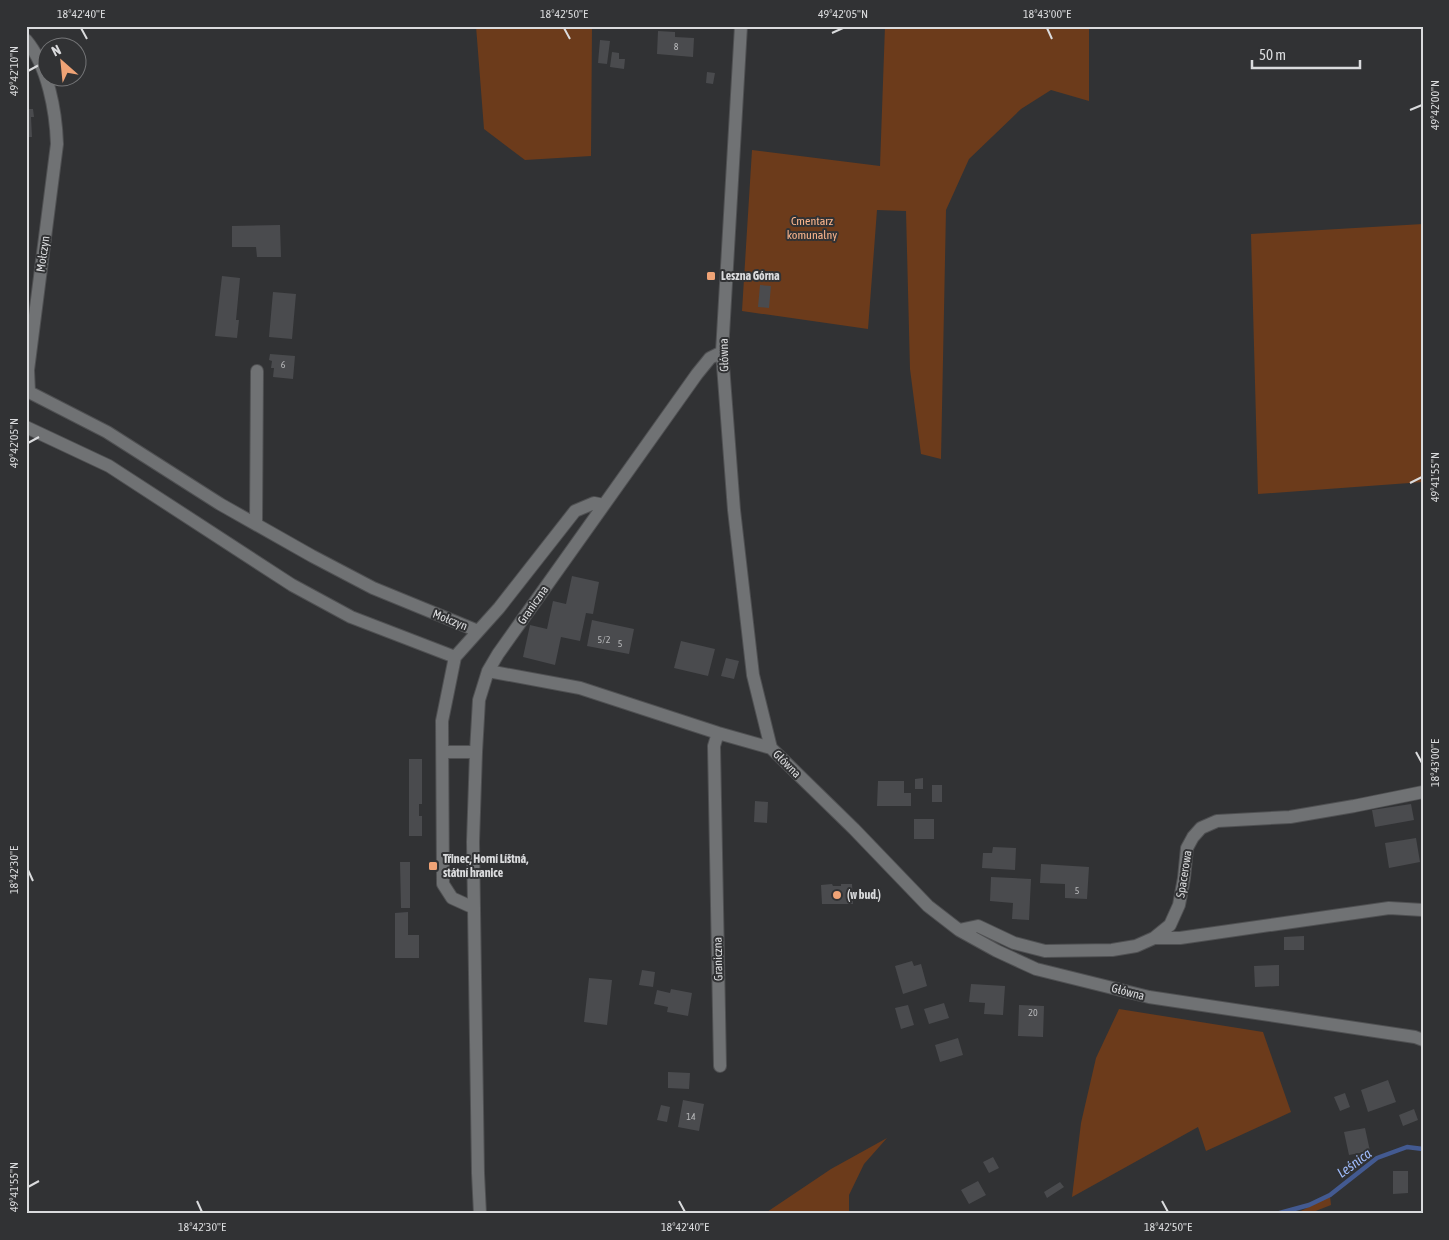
<svg xmlns="http://www.w3.org/2000/svg" width="1449" height="1240" font-family="'Asap Condensed',sans-serif">
	<style>
		.green { fill: #6c3b1b }
		.lines { fill: none; stroke-linecap: round; stroke-linejoin: round }
		.stream { stroke: #435a91; stroke-width: 4.5 }
		.building { fill: #4a4b4e }
		.minor-casing { stroke: #4f5052; stroke-width: 14 }
		.minor { stroke: #707274; stroke-width: 12 }
		.ticks { fill: none; stroke: #dadbdd; stroke-width: 2 }
		.poi-dot { fill: #efa376; stroke: #313234; stroke-width: 2 }
		.labels { text-anchor: middle; dominant-baseline: central; stroke-width: 4; stroke-linejoin: round; paint-order: stroke }
		.number-label { font-size: 10px; fill: #b6b7b9 }
		.park-label { font-size: 12px; fill: #fcb68d; stroke: #313234 }
		.street-label { font-size: 12px; fill: #dadbdd; stroke: #313234 }
		.poi-label { font-size: 12px; font-weight: bold; fill: #dadbdd; stroke: #313234; text-anchor: start }
		.water-label { font-size: 14px; font-style: italic; fill: #a0bdfe; stroke: #313234 }
		.neatline { fill: none; stroke: #dadbdd; stroke-width: 2 }
		.ticks-label { font-size: 12px; text-anchor: middle; fill: #dadbdd }
	</style>
	<rect width="100%" height="100%" fill="#313234"/>
	<path class="green" d="M476 26H592L591 156 525 160 484 129Z
		M885 26H1089V101L1051 90 1021 109 969 159 946 210 941 459 921 454 910 369 906 211 877 210 868 329 742 311 752 150 880 166Z
		M1423 224V482L1258 494 1251 234Z
		M1119 1009 1263 1032 1291 1112 1206 1151 1198 1127 1072 1197 1081 1123 1096 1058Z
		M887 1138 864 1164 849 1195V1214H764L831 1169Z
		M1330 1196 1331 1205 1308 1214H1285L1299 1212Z"/>
	<g class="lines">
		<path class="stream" d="M1276 1214 1309 1205 1330 1195 1377 1158 1407 1147 1423 1149"/>
	</g>
	<path class="building" d="M658 31 675 32V37L694 38 693 57 657 54Z
		M600 40 610 41 607 64 598 63Z
		M612 52 619 53V59H625L624 69 610 67Z
		M707 72 715 73 713 84 706 83Z
		M26 109H33L34 117H31L32 137H26Z
		M280 225 281 257H257L256 247H232V226Z
		M222 276 240 278 236 320H239L237 338 215 336Z
		M760 285 771 286 769 308 758 307Z
		M273 292 296 294 292 339 269 337Z
		M270 354 295 356 293 379 273 377 274 368H271L272 361 269 360Z
		M572 576 599 582 593 614 586 613 580 641 561 637 555 665 523 657 530 625 547 629 553 601 566 604Z
		M592 620 634 629 629 654 587 646Z
		M681 641 715 649 708 676 674 668Z
		M726 658 739 661 734 679 721 676Z
		M409 759H422V804H419V816H422V836H409Z
		M923 778V789H915V779Z
		M878 781H904V793H911V806H877Z
		M932 785H942V802H932Z
		M755 801 768 802 767 823 754 822Z
		M1411 804 1414 820 1375 827 1372 810Z
		M914 819H934V839H914Z
		M1416 838 1420 862 1389 868 1385 843Z
		M993 847 1016 848 1015 870 982 868 983 853H992Z
		M400 862H410V908H401Z
		M1041 864 1089 867 1087 899 1065 898V884L1040 883Z
		M991 877 1031 879 1029 920 1012 919 1013 903 990 901Z
		M832 884 833 886H841V884H852L853 904H822L821 885Z
		M408 912V935H419V958H395V913Z
		M1304 936V950H1284V937Z
		M912 961 914 966 921 964 927 986 903 994 895 966Z
		M1279 965V986L1255 987 1254 966Z
		M642 970 655 972 653 987 639 985Z
		M589 978 612 980 607 1025 584 1022Z
		M971 984 1005 986 1003 1015 984 1014 985 1003 969 1002Z
		M671 989 692 993 688 1016 667 1012 668 1007 654 1004 657 990 670 993Z
		M944 1003 949 1018 929 1024 924 1009Z
		M908 1005 914 1025 901 1029 895 1008Z
		M1019 1005 1044 1006 1043 1037 1018 1036Z
		M958 1038 963 1055 940 1062 935 1045Z
		M668 1072 690 1073 689 1089 668 1088Z
		M1388 1080 1396 1102 1368 1112 1361 1090Z
		M1345 1093 1350 1107 1340 1111 1334 1097Z
		M683 1100 704 1104 699 1131 678 1127Z
		M661 1105 670 1107 667 1122 657 1120Z
		M1414 1109 1418 1120 1403 1126 1399 1115Z
		M1365 1128 1370 1151 1349 1155 1344 1132Z
		M993 1157 999 1168 989 1173 983 1162Z
		M1393 1171H1408V1193L1393 1194Z
		M978 1181 986 1195 969 1204 961 1190Z
		M1060 1182 1064 1187 1047 1198 1044 1192Z"/>
	<g class="lines">
		<defs>
			<path id="minor" d="M741 26 722 352 734 510 753 675 771 748 854 829 928 906 959 930 997 951 1036 969 1149 997 1415 1037 1423 1040
				M26 40C48 66 56 112 57 144L28 370 29 392 107 432 220 504 312 556 373 588 478 631
				M26 427 109 466 292 585 351 617 455 657
				M256 524 257 371
				M488 671 580 688 718 733 771 748
				M718 733 714 746 720 1066
				M443 752H476
				M474 908 452 898 443 884 442 721 455 657 499 608 575 511 594 503 604 505
				M959 930 978 926 1014 943 1045 951 1112 950 1136 946 1154 938 1170 925 1179 905 1184 878 1187 848 1193 837 1201 828 1217 821 1290 817 1354 806 1423 792
				M1154 938H1180L1389 908 1423 910
				M480 1214 478 1173 473 842 476 752 479 700 488 671 498 654 697 374 710 358 722 352"/>
		</defs>
		<use href="#minor" class="minor-casing"/>
		<use href="#minor" class="minor"/>
	</g>
	<path class="ticks" d="M81 28 87 39M564 28 570 39M1047 28 1052 39M832 33 843 28M28 71 39 65M1410 110 1422 105M28 443 39 437M1410 483 1422 477M1416 752 1422 763M28 870 33 881M28 1187 39 1181M197 1201 202 1212M679 1201 685 1212M1162 1201 1168 1212"/>
	<g class="poi-dot">
		<rect x="706" y="271" width="10" height="10" rx="2.5"/>
		<rect x="428" y="861" width="10" height="10" rx="2.5"/>
		<circle cx="837" cy="895" r="5"/>
	</g>
	<g class="labels">
		<g class="number-label">
			<text x="676" y="46">8</text>
			<text x="283" y="364">6</text>
			<text x="604" y="639">5/2</text>
			<text x="620" y="643">5</text>
			<text x="1077" y="890">5</text>
			<text x="1033" y="1012">20</text>
			<text x="691" y="1116">14</text>
		</g>
		<g class="park-label">
			<text x="812" y="221">Cmentarz<tspan x="812" dy="14">komunalny</tspan></text>
		</g>
		<g class="street-label">
			<text transform="translate(43 254) rotate(-82)">Mołczyn</text>
			<text transform="translate(724 355) rotate(-91)">Główna</text>
			<text transform="translate(533 605) rotate(-55)">Graniczna</text>
			<text transform="translate(450 620) rotate(22)">Mołczyn</text>
			<text transform="translate(787 764) rotate(45)">Główna</text>
			<text transform="translate(1184 874) rotate(-81)">Spacerowa</text>
			<text transform="translate(718 959) rotate(-91)">Graniczna</text>
			<text transform="translate(1128 992) rotate(15)">Główna</text>
		</g>
		<g class="poi-label">
			<text x="721" y="276">Leszna Górna</text>
			<text x="443" y="859">Třinec, Horní Líštná,<tspan x="443" dy="14">státní hranice</tspan></text>
			<text x="847" y="895">(w bud.)</text>
		</g>
		<g class="water-label">
			<text transform="translate(1354 1163) rotate(-36)">Leśnica</text>
		</g>
	</g>
	<rect width="1449" height="1240" fill="none" stroke="#313234" stroke-width="55"/>
	<g transform="translate(62 62) rotate(333)"><circle r="24" fill="#313234" stroke="#757678"/>
	<path d="M0-4L9 19L0 12L-9 19Z" fill="#efa376"/>
	<text y="-8" font-size="14" font-weight="bold" text-anchor="middle" fill="#dadbdd">N</text>
	</g>
	<path d="M1252 60v8h108v-8" fill="none" stroke="#dadbdd" stroke-width="2.5"/>
	<text x="1259" y="60" font-size="15" fill="#dadbdd" stroke="#313234" stroke-width="4" paint-order="stroke">50 m</text>
	<rect x="28" y="28" width="1394" height="1184" class="neatline"/>
	<g class="ticks-label">
		<text x="81" y="18">18°42'40"E</text>
		<text x="564" y="18">18°42'50"E</text>
		<text x="843" y="18">49°42'05"N</text>
		<text x="1047" y="18">18°43'00"E</text>
		<text transform="translate(14 71) rotate(-90)" y="4">49°42'10"N</text>
		<text transform="translate(1435 105) rotate(-90)" y="4">49°42'00"N</text>
		<text transform="translate(14 443) rotate(-90)" y="4">49°42'05"N</text>
		<text transform="translate(1435 477) rotate(-90)" y="4">49°41'55"N</text>
		<text transform="translate(1435 763) rotate(-90)" y="4">18°43'00"E</text>
		<text transform="translate(14 870) rotate(-90)" y="4">18°42'30"E</text>
		<text transform="translate(14 1187) rotate(-90)" y="4">49°41'55"N</text>
		<text x="202" y="1231">18°42'30"E</text>
		<text x="685" y="1231">18°42'40"E</text>
		<text x="1168" y="1231">18°42'50"E</text>
	</g>
</svg>
